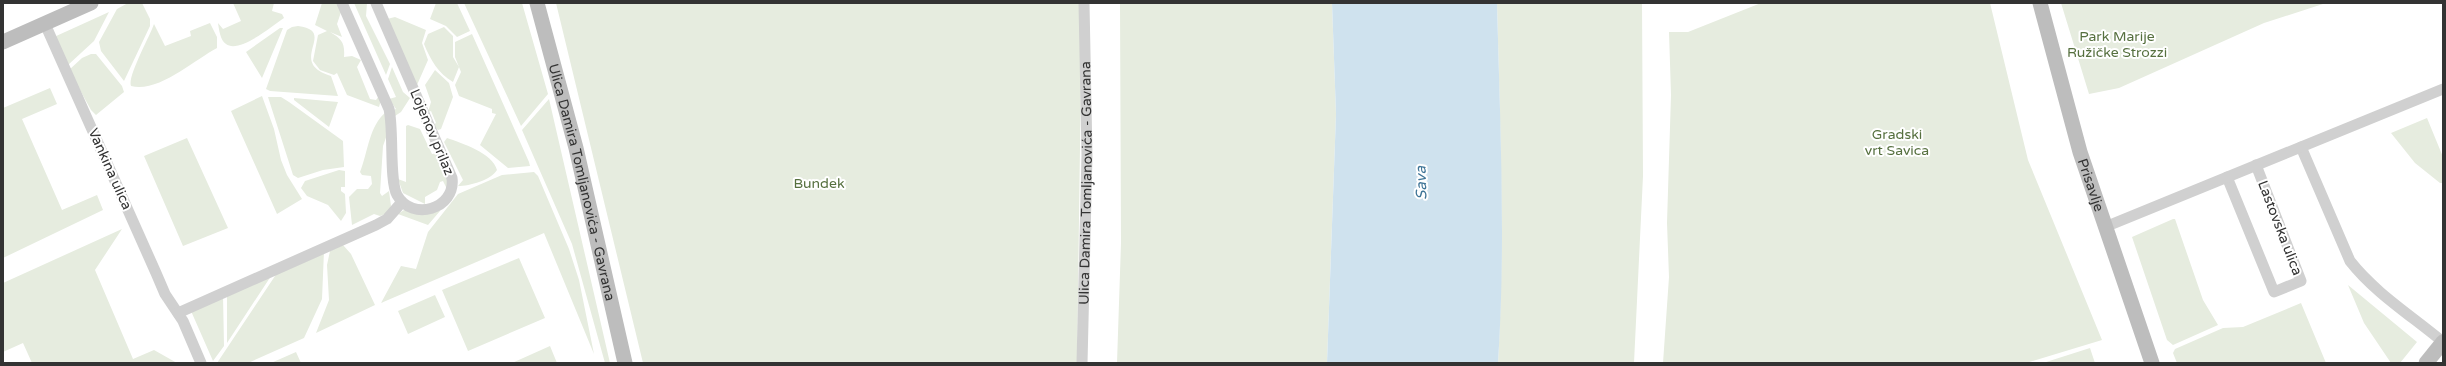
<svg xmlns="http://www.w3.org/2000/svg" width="2446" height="366" font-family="'Varela Round',sans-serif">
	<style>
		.green { fill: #e6ecdf }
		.water { fill: #cfe2ee }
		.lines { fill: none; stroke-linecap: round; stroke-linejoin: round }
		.street { stroke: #d0d0d0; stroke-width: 11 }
		.secondary { stroke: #bdbdbd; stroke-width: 15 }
		.labels { text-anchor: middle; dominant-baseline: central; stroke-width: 4; stroke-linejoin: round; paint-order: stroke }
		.park-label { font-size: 14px; fill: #56703f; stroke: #fff }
		.street-label { font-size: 14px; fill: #333; stroke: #fff }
		.water-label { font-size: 15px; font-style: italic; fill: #3f7597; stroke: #fff }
	</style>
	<rect width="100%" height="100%" fill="#fff"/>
	<path class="green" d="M128 3H142L150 19V26L124 81 101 51 99 42 117 9Z
		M233 3H274L272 11 282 14 284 18C272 26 239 54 226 44 220 40 219 29 218 23L223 29 241 21Z
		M322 3H338L341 12 337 24 342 37 330 32C342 39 345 43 344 57L352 56 361 60 357 67 370 99 376 100 379 96 381 100 379 107 347 95 337 73 334 75 320 70 313 61 318 35 327 31 315 25Z
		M354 3H367L366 16 390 64 386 75Z
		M436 3H457L470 31 457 37 446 26 430 19Z
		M464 3H522L548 94 521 126Z
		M556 3H1082L1077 363H643Z
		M1120 3H1332L1336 114 1327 363H1117L1121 243Z
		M1497 3H1642L1643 176 1634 363H1498C1505 243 1500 123 1497 3Z
		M1761 3H1990L2028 160 2102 340 2026 363H1663L1669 277 1667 223 1671 95 1669 32H1688Z
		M2061 3H2326L2264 23 2119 88 2089 94Z
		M109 12 94 41 68 65 54 37Z
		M395 17 426 30 422 43 428 60 417 85 387 19Z
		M210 23 217 37V48C194 60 159 93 131 86 127 77 150 36 154 24L165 46 191 36 190 31Z
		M298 26C339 31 285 62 331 76L338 96 270 91 266 89 287 30 292 27Z
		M444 27 453 36V57L459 67 453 82C438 73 431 61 424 44L428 34Z
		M280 28H283L262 78 246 52Z
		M472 34 529 162 530 166 508 168 480 145 496 114 492 113V109L459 96 455 85 461 72 455 57V42Z
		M91 54H96L122 86 124 92 96 115 91 110 69 70 82 58Z
		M392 67 403 92 410 98 401 112 395 116 393 110 396 109 389 99 396 97 388 79Z
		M435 70 449 83 453 97 441 129 438 130 433 125 436 123 431 111 428 112 431 102 425 85Z
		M50 88 57 104 22 119 62 210 97 195 103 210 3 258V108Z
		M262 96 274 129 281 160 287 175 302 199 277 214 231 111Z
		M268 97H281L289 102 343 141 344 167 323 170 298 178 293 175Z
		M294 98 338 102 329 127 294 100Z
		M549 99 610 363H605L572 244 522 130Z
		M386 112 389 129 383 146 380 193 382 196 389 191 391 206 388 213 380 216 374 214 352 225 349 197 357 189H368L372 184 371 176 362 175 360 172C368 152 369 126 386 112Z
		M2427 118 2443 157V183H2440L2415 163 2391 133Z
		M408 125 420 129 432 154 439 153 448 179 447 189 443 181 440 182 437 190 425 197V204L403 193 398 179 406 182V126Z
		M187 138 228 228 183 246 144 156Z
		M447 138C461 143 493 153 497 170 491 180 470 186 458 186L463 180 444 142Z
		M339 170 345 171V187H341V191L345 194 346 213 341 221 328 205 307 196 301 188 305 181Z
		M534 172 538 176 569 249 579 280 594 354 544 233 381 303 401 266 416 269 428 232 458 194 502 175Z
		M404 210 409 211H440L428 225 398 214Z
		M2173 219H2175L2203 300 2218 325 2173 345 2167 340 2132 237Z
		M122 229 95 270 133 359 154 350 177 363H32L23 343 3 352V283Z
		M343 245 351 254 375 305 316 333 329 300 327 265 330 251Z
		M324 251 322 299 304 338 248 363H217L279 270Z
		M519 258 545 318 468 351 442 290Z
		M273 273 227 343V294Z
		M2348 285 2417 342 2400 363H2391L2364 323Z
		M223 295 224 346 213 361 191 311Z
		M435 295 445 317 408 334 398 311Z
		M2301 303 2326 363H2177L2173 353 2175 349 2223 328 2243 327Z
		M550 346 557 363H512Z
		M2090 348 2095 363H2043Z
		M296 352 301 363H271Z"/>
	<path class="water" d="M1332 3H1497C1500 123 1506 243 1498 363H1327L1336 114Z"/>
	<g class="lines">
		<g class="street">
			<path d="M342 3 389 109C394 131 389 180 397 195 412 222 456 209 452 178L376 3"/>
			<path d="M45 24 156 273 165 294 183 321 201 363"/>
			<path d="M2301 147 2350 261C2375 293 2412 316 2443 342"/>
			<path d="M2227 177 2274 292 2301 281 2256 165"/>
			<path d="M2105 227 2443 89"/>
			<path d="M178 313 376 225 387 219 402 202"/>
			<path id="s1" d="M1082 363 1087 155 1084 3"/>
		</g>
		<g class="secondary">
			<path id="s2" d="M537 3 576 148 625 363"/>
			<path id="s3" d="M2040 3 2080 152 2152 363"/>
			<path d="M3 42 91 3"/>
			<path d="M2426 363 2443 342"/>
		</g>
	</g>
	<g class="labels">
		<g class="park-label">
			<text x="2117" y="36">Park Marije<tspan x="2117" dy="16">Ružičke Strozzi</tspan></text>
			<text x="1897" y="134">Gradski<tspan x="1897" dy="16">vrt Savica</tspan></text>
			<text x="819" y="183">Bundek</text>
		</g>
		<g class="street-label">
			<text transform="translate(432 132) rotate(67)">Lojenov prilaz</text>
			<text transform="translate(110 169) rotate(66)">Vankina ulica</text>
			<text stroke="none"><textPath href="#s2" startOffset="185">Ulica Damira Tomljanovića - Gavrana</textPath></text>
			<text stroke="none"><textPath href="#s1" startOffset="180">Ulica Damira Tomljanovića - Gavrana</textPath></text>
			<text stroke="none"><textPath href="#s3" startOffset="189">Prisavlje</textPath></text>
			<text transform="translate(2280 228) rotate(69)">Lastovska ulica</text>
		</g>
		<g class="water-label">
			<text transform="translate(1421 183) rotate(-92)">Sava</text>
		</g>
	</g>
	<rect width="2446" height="366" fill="none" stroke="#333333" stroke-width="8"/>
</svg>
